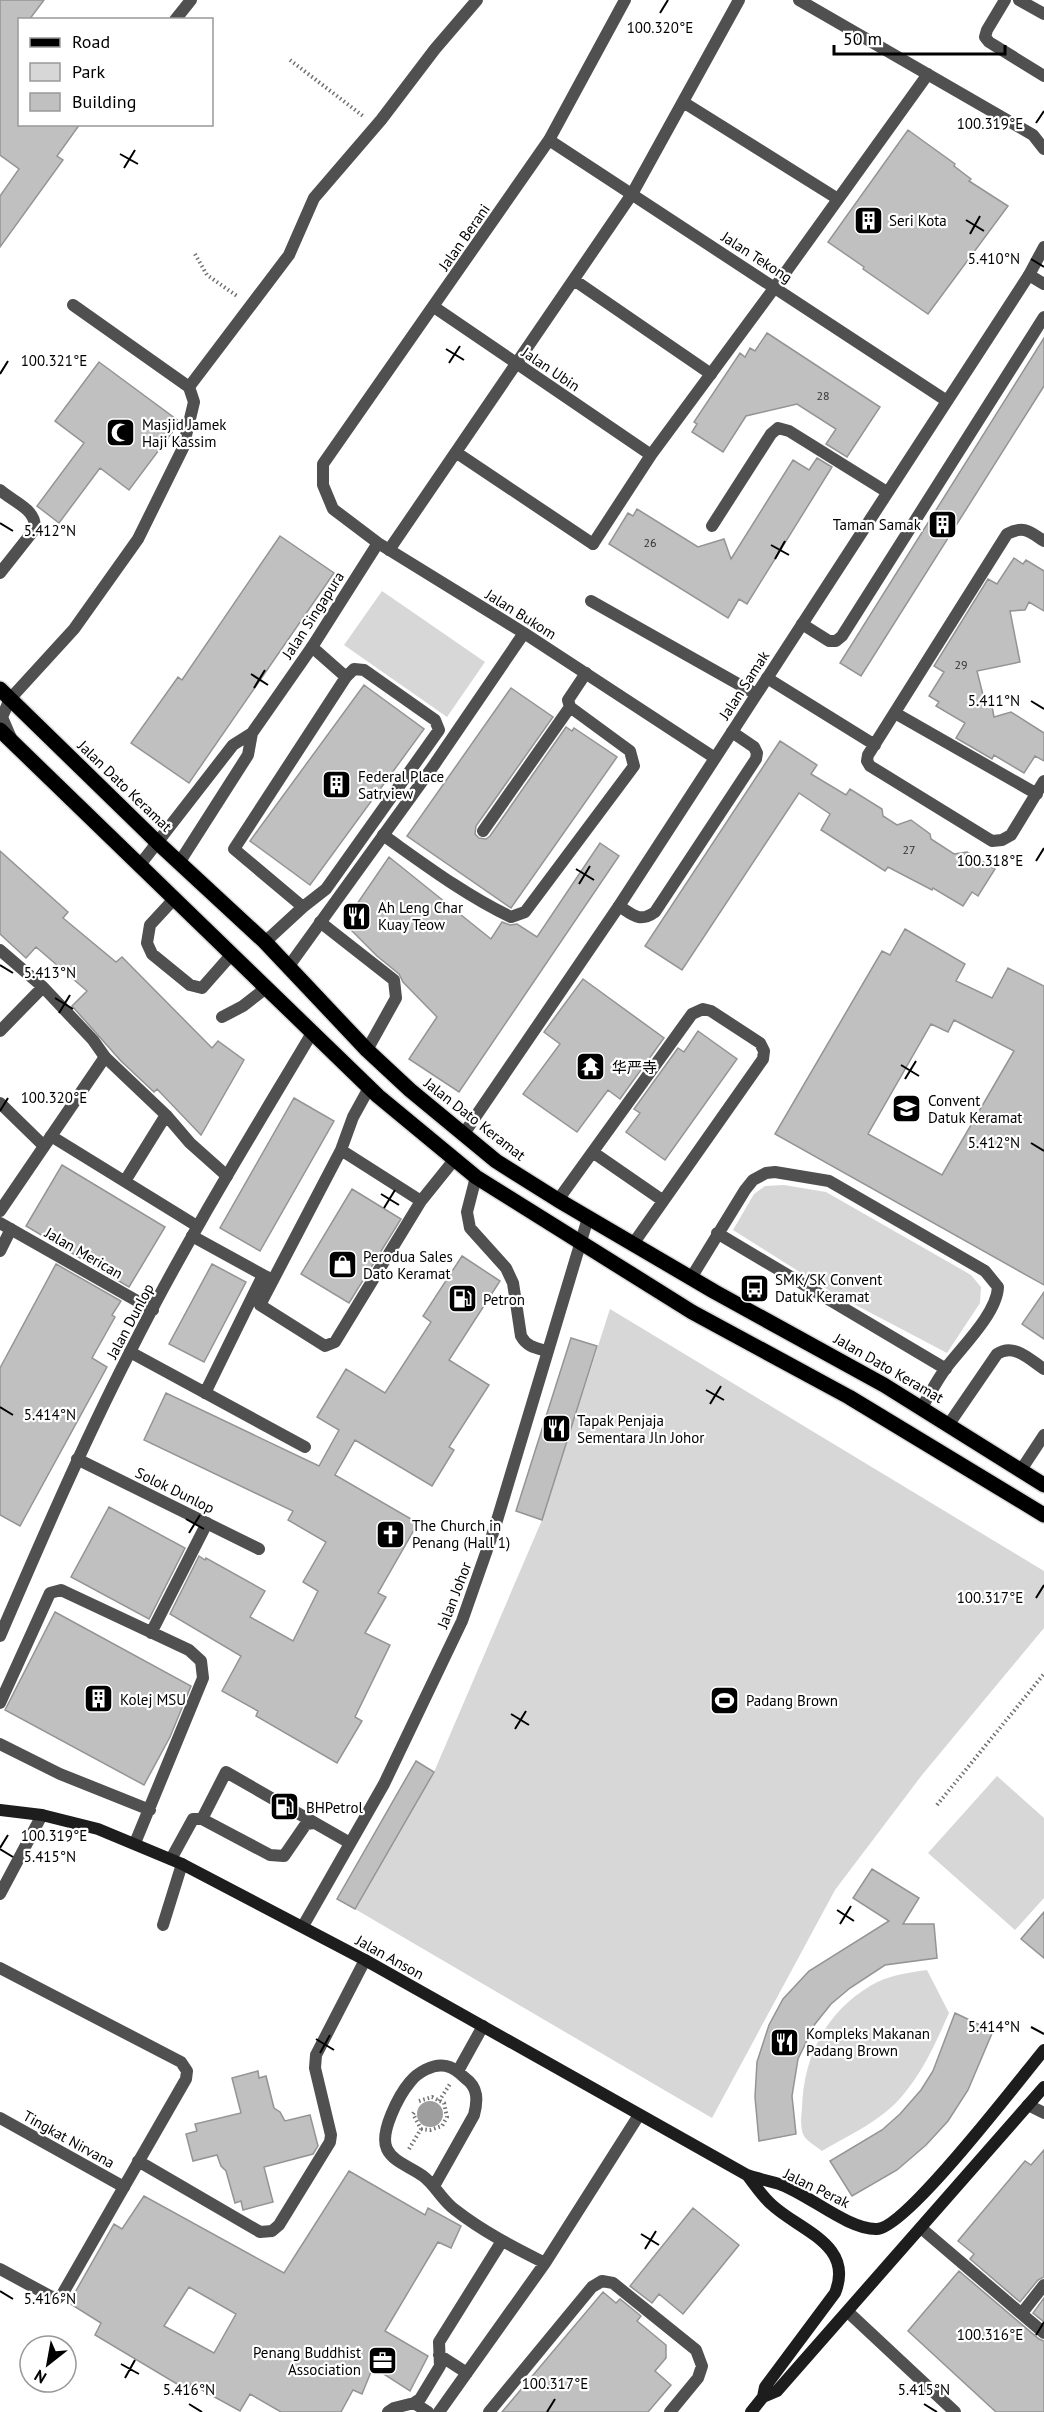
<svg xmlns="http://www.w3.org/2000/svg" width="1044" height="2412" font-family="'PT Sans','Noto Sans SC',sans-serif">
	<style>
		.green { fill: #d7d7d7 }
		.water { fill: #9e9e9e }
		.building { fill: #c0c0c0; stroke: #949494; stroke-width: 1.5; fill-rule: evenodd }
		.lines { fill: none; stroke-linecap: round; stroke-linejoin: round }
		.primary-casing { stroke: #dbdbdb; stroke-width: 18 }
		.path { stroke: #727272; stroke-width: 4; stroke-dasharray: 1.5 3; stroke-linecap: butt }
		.service { stroke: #505050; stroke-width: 12 }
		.minor { stroke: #505050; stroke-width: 12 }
		.secondary { stroke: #1d1d1d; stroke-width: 12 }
		.primary { stroke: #000; stroke-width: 15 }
		.ticks { fill: none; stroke: #000; stroke-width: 2 }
		.labels { text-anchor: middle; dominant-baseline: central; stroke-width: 4.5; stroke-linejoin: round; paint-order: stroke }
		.number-label { font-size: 12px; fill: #303030 }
		.poi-label { font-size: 15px; fill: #000; stroke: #fff; text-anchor: start }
		.street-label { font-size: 15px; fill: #000; stroke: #fff }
		.ticks-label { font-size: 15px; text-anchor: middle; fill: #000; stroke: #fff; stroke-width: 4.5; stroke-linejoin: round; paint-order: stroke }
	</style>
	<rect width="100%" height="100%" fill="#fff"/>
	<path class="green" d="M382 591 485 662 447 717 344 645Z
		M784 1185 826 1192 971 1275 981 1287 980 1303 947 1353 833 1293 733 1230 754 1194 765 1186Z
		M610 1309 1044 1571V1628L922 1775 835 1890 712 2118 355 1909 434 1772 542 1520Z
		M997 1776 1044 1818V1898L1015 1930 928 1853Z
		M927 1970 949 2013C936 2042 924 2070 903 2095 883 2120 849 2135 822 2151 817 2147 808 2142 804 2136 800 2129 801 2117 802 2109 803 2058 825 2013 870 1986 888 1975 907 1973 927 1970Z"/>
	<path class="water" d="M417 2114a13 13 0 1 1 26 0a13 13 0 1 1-26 0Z"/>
	<path class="building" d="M0 0H44L29 20H20V124H80L57 156 63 160 0 247V196L19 169 0 155Z
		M908 130 955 164 954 166 971 179 969 181 1008 206 928 314 863 269 864 267 828 242Z
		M767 333 880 407 847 457 826 444 836 429 797 404 746 416 723 452 692 432 697 424 694 422 740 353 745 357 750 348 755 351Z
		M1044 338V386L861 676 840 663Z
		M99 362 180 422 129 490 100 468 59 523 37 506 84 443 55 421Z
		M817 458 832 467 747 604 739 599 728 618 609 544 628 513 633 516 637 509 698 547 724 539 731 559 793 460 809 470Z
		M280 536 334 573 189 783 131 743 178 677 182 680Z
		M1014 558 1023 564 1026 560 1044 571V611L1029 602 1025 610 1010 611 1020 662 977 671 983 695 991 701 994 717 1011 712 1044 733V761L1035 756 1024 773 994 755 992 759 956 738 965 723 936 706 939 702 929 696 944 672 934 666 988 579 997 584Z
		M364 685 424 729 310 885 250 841Z
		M511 688 553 717 476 826 475 834 479 838 486 839 490 836 566 727 572 731 574 728 617 757 511 908 407 836Z
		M780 741 817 765 811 774 846 795 850 789 882 809 883 816 897 825 911 820 930 834 931 839 954 854 967 852 995 869 978 896 972 892 963 906 933 888 932 890 888 867 885 871 821 830 830 814 799 793 682 970 645 946Z
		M600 843 619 856 459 1092 409 1059 437 1017 403 982 399 974 377 956 344 923 389 857 491 939 502 922 510 925 517 924 537 937Z
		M0 851 68 912 63 918 116 962 122 957 212 1048 218 1041 244 1060 201 1135 157 1089 154 1092 121 1061 72 1006 87 991 36 947 26 958 0 934Z
		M905 929 965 964 956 981 992 998 1008 968 1044 986V1285L775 1134 882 951 890 955ZM954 1020 1014 1051 942 1175 868 1134 931 1024 948 1032Z
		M583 979 664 1038 620 1099 608 1090 577 1132 523 1094 560 1044 544 1032Z
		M698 1031 737 1059 665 1160 626 1132 640 1113 634 1109 678 1048 684 1052Z
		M294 1098 334 1121 260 1251 220 1228Z
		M62 1165 165 1227 129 1287 26 1226Z
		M352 1189 401 1219 349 1303 301 1274Z
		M462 1256 500 1281 449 1360 489 1385 449 1447 454 1450 432 1486 355 1440 335 1475 418 1523 378 1593 386 1597 365 1633 390 1645 355 1717 362 1721 337 1763 256 1716 258 1711 222 1691 241 1656 170 1614 199 1556 205 1560 206 1558 265 1591 250 1617 293 1641 318 1591 303 1582 326 1542 288 1520 293 1511 144 1440 166 1393 319 1466 339 1430 317 1417 346 1369 385 1393 431 1322 423 1316Z
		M56 1264 121 1301 112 1315 115 1317 92 1358 107 1367 20 1526 0 1515V1368Z
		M212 1264 246 1282 204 1362 169 1344Z
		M1044 1292V1339L1022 1324Z
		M571 1338 597 1346 542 1520 516 1511Z
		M109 1507 185 1548 149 1619 71 1577Z
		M55 1612 191 1686 170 1737 144 1785 5 1710Z
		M416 1761 434 1772 355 1909 337 1899Z
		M872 1869 919 1898 903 1924H934L937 1958 885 1965 850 1988 831 2004 815 2024 798 2059 792 2096 796 2134 759 2141 755 2097 757 2062 769 2025 783 1999 809 1971 889 1921 853 1898Z
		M1044 1912V1958L1021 1939Z
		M955 2013 993 2031 968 2090 948 2121 926 2145 897 2170 852 2196 830 2161 882 2130 900 2114 921 2090 933 2071Z
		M258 2071 259 2078 266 2076 274 2108 280 2112 285 2121 310 2115 318 2146 313 2154 264 2167 273 2202 243 2210 241 2201 235 2203 226 2171 221 2166 217 2155 193 2161 186 2134 197 2131 195 2124 241 2113 232 2078Z
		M1044 2150V2277L1038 2280 1020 2302 970 2259 974 2254 958 2241 1025 2161 1031 2165Z
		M349 2171 425 2215 428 2208 461 2226 451 2248 438 2242 385 2331 428 2356 410 2391 373 2367 362 2394 353 2390 341 2412H281L250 2394 240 2411 191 2384 187 2390 95 2335 101 2323 69 2303 114 2224 122 2229 144 2196 284 2273ZM189 2287 236 2314 214 2353 164 2326Z
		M693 2208 739 2245 683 2314 659 2294 652 2303 630 2286Z
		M959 2271 1039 2339 1044 2341V2412H996L908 2331Z
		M603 2292 616 2303 620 2299 641 2316 637 2321 666 2345V2358L655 2371 671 2385 648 2412H502Z
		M1044 2298V2322L1033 2313Z"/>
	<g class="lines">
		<defs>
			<path id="primary" d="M0 689 158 843 265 942 367 1050 410 1090 496 1161 558 1200 715 1292 884 1385 1044 1485
				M0 730 378 1096 476 1177 692 1312 849 1397 1044 1515"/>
		</defs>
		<use href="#primary" class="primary-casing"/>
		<path class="path" d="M290 60 363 116
			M195 254 207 275 237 296
			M937 1805 1044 1674
			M419 2101 432 2097 444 2103 447 2117 442 2126 430 2130 421 2129
			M439 2101 450 2084
			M409 2149 421 2129 413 2114 415 2111"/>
		<path class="service" d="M1005 0 987 30 985 37 989 42 1044 76
			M1019 0 1044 14
			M683 102 838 199
			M1029 275 1044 284
			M574 280 711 374
			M457 453 593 544
			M712 526 771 434 778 428 789 431 887 492
			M1044 541C1030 532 1024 525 1007 534L868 755 867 761 870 766 992 841 1002 840 1011 835 1044 781
			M389 550 632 194 739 0
			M591 601 756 694
			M802 624 829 641H836L842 636 1044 317
			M767 678 875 745
			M895 713 1037 794
			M483 831 570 707
			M383 835C424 864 465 895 511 917L525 912 634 766 630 751 570 707 568 700 586 673
			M174 899 150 925 147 943 152 954 190 985 202 988 232 954
			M619 906C633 915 640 923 655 912L756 759 757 753 754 747 732 732
			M303 907 326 889 439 730 435 720 364 670 354 669 346 677
			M320 922 394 980 396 998 367 1050
			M265 942 303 907 234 849 346 677 312 647
			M0 950 43 987 93 1040 105 1057 166 1115 190 1143 227 1176
			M222 1017 243 1006 266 988
			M0 1031 43 987
			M369 1088 353 1117 341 1150 260 1305 325 1346 335 1342 421 1201
			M0 1103 44 1146
			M51 1136 197 1226
			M341 1150 421 1201 454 1160
			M594 1153 662 1200
			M476 1177 467 1212 470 1228 506 1268 513 1283 521 1336C527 1347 536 1348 547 1351
			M125 1181 166 1115
			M558 1200 692 1014 703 1009 711 1011 760 1043 764 1051 763 1059 633 1244
			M717 1233 946 1369
			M192 1236 263 1275
			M0 1251 11 1229
			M691 1278 745 1190 753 1180 766 1173 775 1172 829 1181 985 1271 998 1287C997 1313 962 1347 946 1368 937 1380 930 1394 922 1407
			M130 1352 305 1447
			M205 1393 263 1275 273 1280
			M949 1424 997 1354C1014 1343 1029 1359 1044 1369
			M1021 1470 1044 1435
			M151 1633 207 1523
			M0 1703 50 1593 61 1590 189 1650 201 1661 203 1678 135 1843
			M0 1744 60 1774 150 1810
			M202 1819 226 1772 315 1823
			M171 1859 193 1819H202L270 1855 284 1856 306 1824 315 1823 350 1843
			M0 1968 181 2062 187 2071 186 2079 63 2293 58 2298 50 2296 0 2269
			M458 2071 483 2026
			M1028 2105 1044 2113
			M138 2161 260 2232 272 2231 279 2225 330 2142 331 2135 315 2068 316 2055 365 1960
			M434 2186 474 2115C478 2100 478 2087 465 2078 460 2073 453 2067 446 2066 433 2063 417 2073 410 2082 399 2095 379 2133 387 2149 393 2162 411 2167 423 2176 435 2185 442 2200 454 2209 482 2231 513 2247 545 2263L639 2115
			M921 2228 1044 2333
			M1022 2313 1044 2285
			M439 2355 467 2373
			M414 2403 428 2412
			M388 2412 394 2408 414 2403 420 2399 440 2366 439 2342 502 2241
			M439 2412 545 2263
			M489 2412 592 2287 602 2281 613 2283 696 2350 702 2366 698 2378 670 2412"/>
		<path class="minor" d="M625 0 549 140 323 464V485L333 509 378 543 524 633 715 758
			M799 0 1033 135 1044 149
			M175 20 191 0
			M549 140 947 401
			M73 305 189 387
			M434 307 651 455
			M0 490C13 502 39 510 34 530L0 573
			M593 544 651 455 775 287 928 74
			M11 738 2 717 10 699 74 629 138 539 183 448 194 402 189 387 289 255 314 198 381 120 435 49 477 0
			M179 863 248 755 252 733
			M139 866 233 745 252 733 312 647 378 543
			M289 966 434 765 524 633
			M463 1135 619 906 1029 275 1044 247
			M0 1211 105 1057
			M0 1223 153 1310
			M77 1459 259 1549
			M0 1636C41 1541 82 1446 129 1354 184 1244 249 1139 312 1033
			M0 1894 42 1815
			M163 1925 182 1864
			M303 1926 384 1784 462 1621 495 1527 588 1218
			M0 2118 124 2187
			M848 2312 955 2412"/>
		<path class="secondary" d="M0 1810 42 1815 98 1829 182 1864 365 1960 747 2175C758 2179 771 2181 782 2185 809 2195 849 2230 877 2229 906 2229 1020 2079 1044 2050
			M747 2175C755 2185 762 2196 771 2204 798 2230 855 2244 835 2293L765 2387 763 2397
			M751 2412 763 2397 777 2391 1044 2087"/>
		<use href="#primary" class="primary"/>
	</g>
	<path class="ticks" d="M660 13 668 0M1036 123 1044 111M120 154 138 164M124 168 135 150M966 220 984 231M970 234 980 216M1031 259 1044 267M446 349 464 360M449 363 460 346M0 374 8 361M0 523 13 531M771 545 789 555M775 559 785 541M251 674 268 685M254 688 265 670M1031 701 1044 709M1036 861 1044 848M576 869 594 880M579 884 590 866M0 965 13 973M55 998 73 1009M59 1013 70 995M901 1065 919 1076M905 1079 916 1061M0 1111 8 1098M1031 1143 1044 1151M381 1194 399 1205M384 1208 395 1190M706 1390 724 1400M710 1404 721 1386M0 1407 13 1415M186 1519 204 1529M189 1533 200 1515M1036 1598 1044 1585M511 1714 529 1725M515 1729 526 1711M0 1848 8 1835M0 1849 13 1857M837 1910 854 1921M840 1924 851 1906M1031 2027 1044 2034M316 2039 334 2050M320 2053 330 2035M641 2234 659 2245M645 2249 656 2231M0 2291 13 2299M1036 2335 1044 2322M121 2364 139 2374M125 2378 135 2360M189 2404 202 2412M924 2404 937 2412M547 2412 555 2399"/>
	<defs>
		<symbol id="building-square" viewBox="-11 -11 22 22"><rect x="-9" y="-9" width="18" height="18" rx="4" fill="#000" stroke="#fff"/><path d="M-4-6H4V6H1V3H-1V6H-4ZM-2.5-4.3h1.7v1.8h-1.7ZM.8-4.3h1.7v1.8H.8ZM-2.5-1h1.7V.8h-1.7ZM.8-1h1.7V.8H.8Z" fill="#fff"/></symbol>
		<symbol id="mosque-square" viewBox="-11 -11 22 22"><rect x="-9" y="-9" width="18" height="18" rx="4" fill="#000" stroke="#fff"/><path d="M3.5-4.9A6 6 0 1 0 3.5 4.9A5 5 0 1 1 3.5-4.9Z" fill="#fff"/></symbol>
		<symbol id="restaurant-square" viewBox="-11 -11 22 22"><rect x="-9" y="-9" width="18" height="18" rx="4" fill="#000" stroke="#fff"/><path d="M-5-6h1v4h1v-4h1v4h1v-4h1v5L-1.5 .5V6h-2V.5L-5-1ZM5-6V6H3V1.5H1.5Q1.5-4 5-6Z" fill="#fff"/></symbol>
		<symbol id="temple-square" viewBox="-11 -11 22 22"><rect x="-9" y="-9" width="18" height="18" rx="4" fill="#000" stroke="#fff"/><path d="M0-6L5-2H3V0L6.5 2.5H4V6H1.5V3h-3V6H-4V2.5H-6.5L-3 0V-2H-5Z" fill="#fff"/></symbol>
		<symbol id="school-square" viewBox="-11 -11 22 22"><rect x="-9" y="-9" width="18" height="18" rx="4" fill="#000" stroke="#fff"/><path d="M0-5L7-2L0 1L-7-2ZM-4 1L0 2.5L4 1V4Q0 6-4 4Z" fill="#fff"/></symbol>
		<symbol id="shop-square" viewBox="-11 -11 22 22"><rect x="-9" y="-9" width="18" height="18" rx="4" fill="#000" stroke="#fff"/><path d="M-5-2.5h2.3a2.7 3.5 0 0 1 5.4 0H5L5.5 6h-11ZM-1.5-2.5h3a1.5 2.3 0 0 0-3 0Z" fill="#fff"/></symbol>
		<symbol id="bus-square" viewBox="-11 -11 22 22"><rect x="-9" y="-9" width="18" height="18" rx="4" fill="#000" stroke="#fff"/><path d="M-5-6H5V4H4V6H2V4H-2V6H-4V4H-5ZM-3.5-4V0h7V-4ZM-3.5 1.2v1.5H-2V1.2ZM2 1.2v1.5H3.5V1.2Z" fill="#fff"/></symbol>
		<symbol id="fuel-square" viewBox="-11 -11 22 22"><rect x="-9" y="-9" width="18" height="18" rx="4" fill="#000" stroke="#fff"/><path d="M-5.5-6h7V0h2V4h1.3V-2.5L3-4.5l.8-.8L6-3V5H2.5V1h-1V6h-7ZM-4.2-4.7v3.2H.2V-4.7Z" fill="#fff"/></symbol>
		<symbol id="church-square" viewBox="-11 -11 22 22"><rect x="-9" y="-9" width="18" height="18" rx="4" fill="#000" stroke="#fff"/><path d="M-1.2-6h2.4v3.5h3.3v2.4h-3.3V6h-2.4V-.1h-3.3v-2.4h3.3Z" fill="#fff"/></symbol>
		<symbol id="stadium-square" viewBox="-11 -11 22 22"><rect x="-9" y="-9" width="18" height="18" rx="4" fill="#000" stroke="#fff"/><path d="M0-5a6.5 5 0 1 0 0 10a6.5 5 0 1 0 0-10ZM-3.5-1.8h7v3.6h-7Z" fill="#fff"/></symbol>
		<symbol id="office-square" viewBox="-11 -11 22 22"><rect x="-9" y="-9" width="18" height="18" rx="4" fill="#000" stroke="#fff"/><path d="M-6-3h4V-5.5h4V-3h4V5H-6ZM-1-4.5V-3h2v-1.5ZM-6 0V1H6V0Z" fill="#fff"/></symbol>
	</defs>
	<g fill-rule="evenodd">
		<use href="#building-square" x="852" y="204" width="33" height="33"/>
		<use href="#mosque-square" x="104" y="416" width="33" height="33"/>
		<use href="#building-square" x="926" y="508" width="33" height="33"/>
		<use href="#building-square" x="320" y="768" width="33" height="33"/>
		<use href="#restaurant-square" x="340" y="900" width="33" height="33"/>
		<use href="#temple-square" x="574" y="1050" width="33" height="33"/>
		<use href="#school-square" x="890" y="1092" width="33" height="33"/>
		<use href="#shop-square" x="326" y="1248" width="33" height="33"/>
		<use href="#bus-square" x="738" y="1272" width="33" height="33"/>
		<use href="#fuel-square" x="446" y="1282" width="33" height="33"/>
		<use href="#restaurant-square" x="540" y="1412" width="33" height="33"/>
		<use href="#church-square" x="374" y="1518" width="33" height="33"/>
		<use href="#building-square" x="82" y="1682" width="33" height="33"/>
		<use href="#stadium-square" x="708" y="1684" width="33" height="33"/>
		<use href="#fuel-square" x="268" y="1790" width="33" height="33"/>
		<use href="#restaurant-square" x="768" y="2026" width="33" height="33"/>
		<use href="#office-square" x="366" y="2344" width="33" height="33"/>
	</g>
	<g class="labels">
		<g class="number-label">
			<text x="823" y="395">28</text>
			<text x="650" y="542">26</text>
			<text x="961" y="664">29</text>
			<text x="909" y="849">27</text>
		</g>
		<g class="poi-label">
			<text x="889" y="220">Seri Kota</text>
			<text x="142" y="424">Masjid Jamek<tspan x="142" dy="17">Haji Kassim</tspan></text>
			<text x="921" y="524" text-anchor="end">Taman Samak</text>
			<text x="358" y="776">Federal Place<tspan x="358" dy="17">Satrview</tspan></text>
			<text x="378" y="907">Ah Leng Char<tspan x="378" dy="17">Kuay Teow</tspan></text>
			<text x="612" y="1067">华严寺</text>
			<text x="928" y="1100">Convent<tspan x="928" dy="17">Datuk Keramat</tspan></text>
			<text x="363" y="1256">Perodua Sales<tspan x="363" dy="17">Dato Keramat</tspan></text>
			<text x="775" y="1279">SMK/SK Convent<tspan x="775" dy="17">Datuk Keramat</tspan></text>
			<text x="483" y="1299">Petron</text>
			<text x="577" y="1420">Tapak Penjaja<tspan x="577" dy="17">Sementara Jln Johor</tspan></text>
			<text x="412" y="1525">The Church in<tspan x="412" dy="17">Penang (Hall 1)</tspan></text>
			<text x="120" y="1699">Kolej MSU</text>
			<text x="746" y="1700">Padang Brown</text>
			<text x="306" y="1807">BHPetrol</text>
			<text x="806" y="2033">Kompleks Makanan<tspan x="806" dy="17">Padang Brown</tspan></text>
			<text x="361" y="2352" text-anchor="end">Penang Buddhist<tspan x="361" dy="17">Association</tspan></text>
		</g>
		<g class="street-label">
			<text transform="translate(464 237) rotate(-55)">Jalan Berani</text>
			<text transform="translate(757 257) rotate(33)">Jalan Tekong</text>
			<text transform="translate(551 369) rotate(34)">Jalan Ubin</text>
			<text transform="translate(521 614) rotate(32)">Jalan Bukom</text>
			<text transform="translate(313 615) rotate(-57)">Jalan Singapura</text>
			<text transform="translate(744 685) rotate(-57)">Jalan Samak</text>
			<text transform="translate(125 786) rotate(44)">Jalan Dato Keramat</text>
			<text transform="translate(475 1119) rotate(38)">Jalan Dato Keramat</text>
			<text transform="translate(84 1253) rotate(30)">Jalan Merican</text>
			<text transform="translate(130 1321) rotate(-62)">Jalan Dunlop</text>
			<text transform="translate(889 1368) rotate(30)">Jalan Dato Keramat</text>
			<text transform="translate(175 1490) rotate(26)">Solok Dunlop</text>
			<text transform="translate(454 1595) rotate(-69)">Jalan Johor</text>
			<text transform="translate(390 1957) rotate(29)">Jalan Anson</text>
			<text transform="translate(69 2139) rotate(29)">Tingkat Nirvana</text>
			<text transform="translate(817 2188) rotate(26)">Jalan Perak</text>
		</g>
	</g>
	<g class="ticks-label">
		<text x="660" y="33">100.320°E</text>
		<text x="990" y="129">100.319°E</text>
		<text x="994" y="264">5.410°N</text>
		<text x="54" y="366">100.321°E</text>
		<text x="50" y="536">5.412°N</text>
		<text x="994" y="706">5.411°N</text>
		<text x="990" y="866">100.318°E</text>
		<text x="50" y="978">5.413°N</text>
		<text x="54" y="1103">100.320°E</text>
		<text x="994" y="1148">5.412°N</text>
		<text x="50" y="1420">5.414°N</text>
		<text x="990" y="1603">100.317°E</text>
		<text x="54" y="1841">100.319°E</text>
		<text x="50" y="1862">5.415°N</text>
		<text x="994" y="2032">5.414°N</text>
		<text x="50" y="2304">5.416°N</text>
		<text x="990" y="2340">100.316°E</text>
		<text x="555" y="2389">100.317°E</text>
		<text x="189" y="2395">5.416°N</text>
		<text x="924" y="2395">5.415°N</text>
	</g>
	<rect x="18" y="18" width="195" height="108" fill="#ffffff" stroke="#999999" stroke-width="1.5"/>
	<rect x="30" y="38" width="30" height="9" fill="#000000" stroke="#999999" stroke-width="1.5"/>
	<text x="72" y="48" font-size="18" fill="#000000">Road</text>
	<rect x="30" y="63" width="30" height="18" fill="#d7d7d7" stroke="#999999" stroke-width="1.5"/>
	<text x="72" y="78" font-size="18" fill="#000000">Park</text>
	<rect x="30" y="93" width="30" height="18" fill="#c0c0c0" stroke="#999999" stroke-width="1.5"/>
	<text x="72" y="108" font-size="18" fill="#000000">Building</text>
	<g transform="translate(48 2364) rotate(211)"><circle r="28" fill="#ffffff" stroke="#999999" stroke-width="1.5"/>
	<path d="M0-4.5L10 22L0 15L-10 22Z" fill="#000000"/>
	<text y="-9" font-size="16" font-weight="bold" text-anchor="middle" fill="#000000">N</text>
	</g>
	<path d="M834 45v9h171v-9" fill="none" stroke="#000000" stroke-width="3"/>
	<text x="843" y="45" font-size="18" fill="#000000" stroke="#ffffff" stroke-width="4.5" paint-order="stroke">50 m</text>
</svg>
